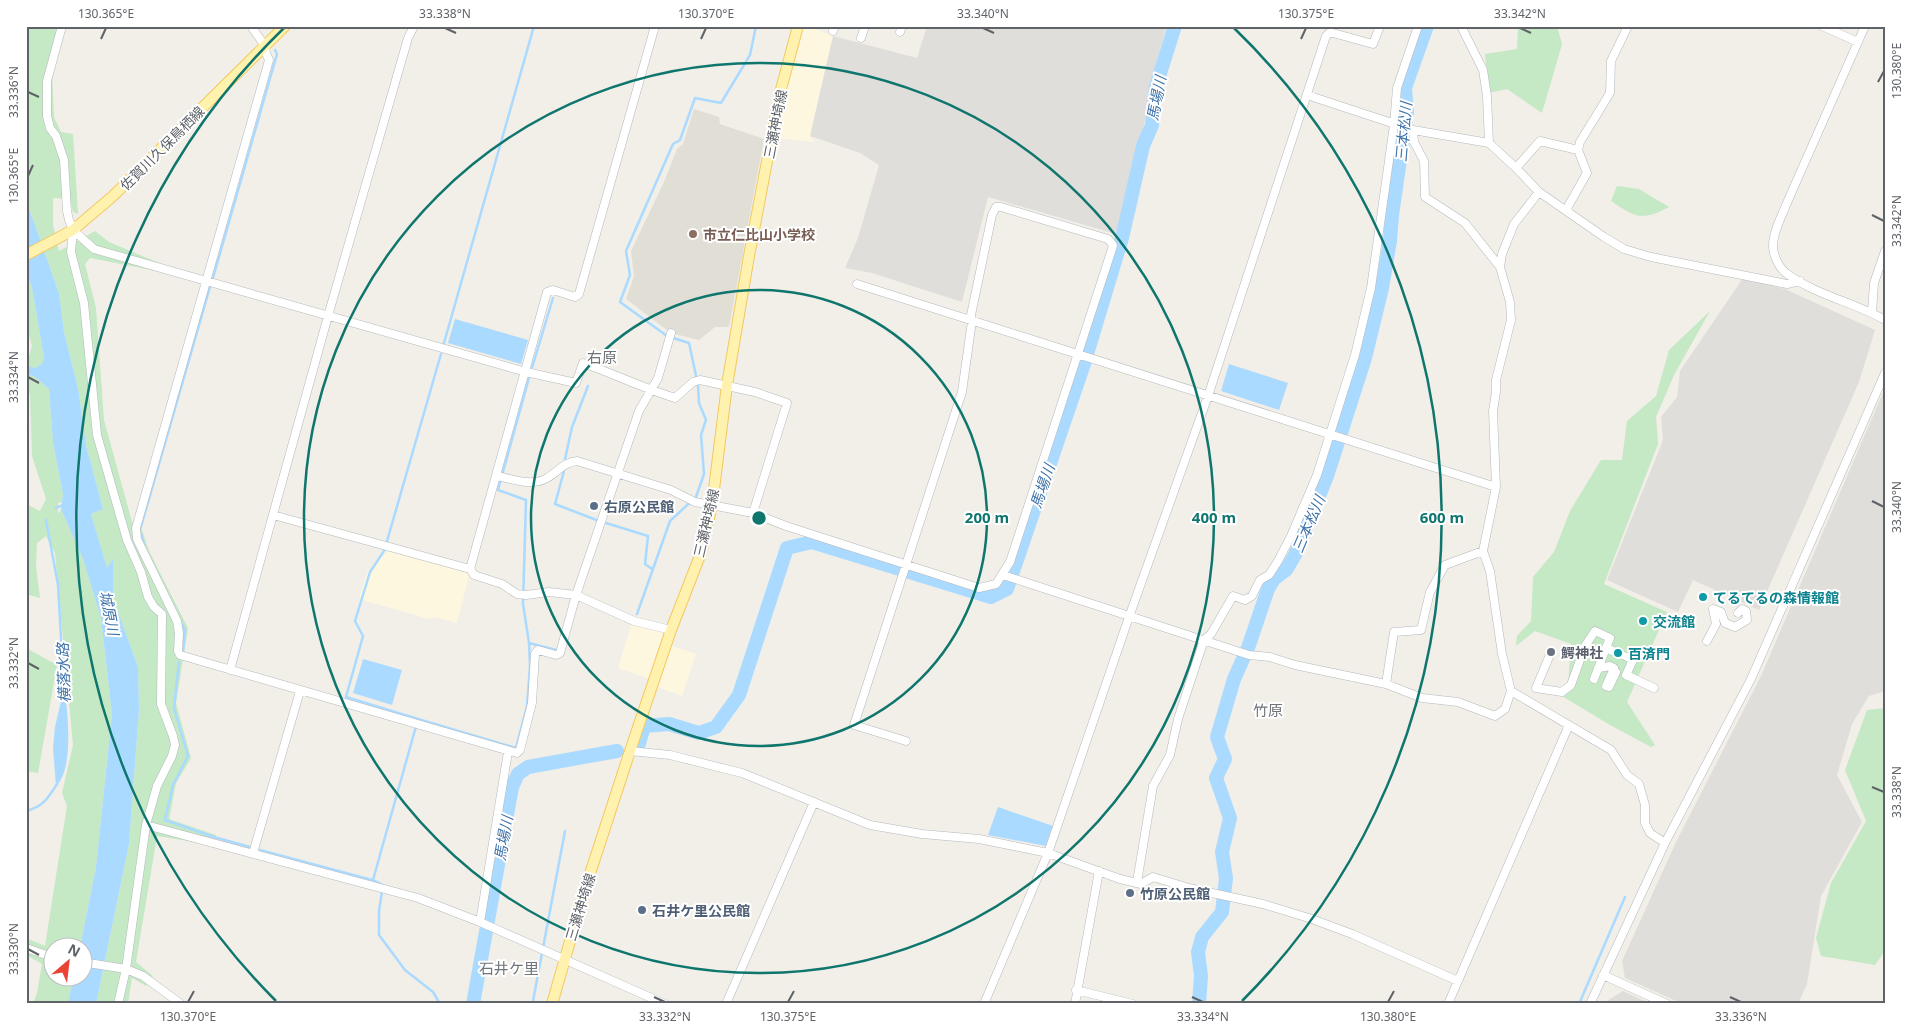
<svg xmlns="http://www.w3.org/2000/svg" width="1911" height="1030" font-family="'Noto Sans','Noto Sans JP',sans-serif">
	<style>
		.commercial { fill: #fef7e0 }
		.industrial { fill: #e0deda }
		.education { fill: #e1ded6 }
		.green { fill: #c5e8c5 }
		.water { fill: #aadaff }
		.lines { fill: none; stroke-linecap: round; stroke-linejoin: round }
		.stream { stroke: #aadaff; stroke-width: 2.5 }
		.river { stroke: #aadaff; stroke-width: 14 }
		.minor-casing { stroke: #b5b8bc; stroke-width: 9 }
		.major-casing { stroke: #f2c960; stroke-width: 12 }
		.minor { stroke: #fff; stroke-width: 8 }
		.major { stroke: #fff2af; stroke-width: 10 }
		.ticks { fill: none; stroke: #5f6368; stroke-width: 2 }
		.ring { fill: none; stroke: #0f766e; stroke-width: 2.5 }
		.education-dot { fill: #8d6e63; stroke: #fff; stroke-width: 2 }
		.service-dot { fill: #5c6f8a; stroke: #fff; stroke-width: 2 }
		.culture-dot { fill: #0f9aa8; stroke: #fff; stroke-width: 2 }
		.worship-dot { fill: #6b7280; stroke: #fff; stroke-width: 2 }
		.labels { text-anchor: middle; dominant-baseline: central; stroke-width: 4; stroke-linejoin: round; paint-order: stroke }
		.street-label { font-size: 14px; fill: #5f6368; stroke: #fff }
		.education-label { font-size: 14px; font-weight: bold; fill: #785e54; stroke: #fff; text-anchor: start }
		.service-label { font-size: 14px; font-weight: bold; fill: #4e5e75; stroke: #fff; text-anchor: start }
		.culture-label { font-size: 14px; font-weight: bold; fill: #0d838f; stroke: #fff; text-anchor: start }
		.worship-label { font-size: 14px; font-weight: bold; fill: #5b616d; stroke: #fff; text-anchor: start }
		.water-label { font-size: 15px; font-style: italic; fill: #4174aa; stroke: #fff }
		.neighbourhood-label { font-size: 15px; fill: #70757a; stroke: #fff }
		.centre { fill: #0f766e; stroke: #fff; stroke-width: 2.5 }
		.ring-label { font-size: 15px; text-anchor: middle; font-weight: bold; fill: #0f766e; stroke: #fff; stroke-width: 4; stroke-linejoin: round; paint-order: stroke }
		.neatline { fill: none; stroke: #5f6368; stroke-width: 2 }
		.ticks-label { font-size: 12px; text-anchor: middle; fill: #5f6368 }
	</style>
	<rect width="100%" height="100%" fill="#f1efe8"/>
	<path class="commercial" d="M803 26H808L833 36 810 136 814 142 776 138 785 93Z
		M385 542 471 567 457 623 436 617 429 619 359 599 367 573 381 554Z
		M634 616 678 627 672 646 696 654 682 696 657 687 659 682 618 668Z"/>
	<path class="industrial" d="M927 26H1167L1151 80 1147 113 1116 234 988 197 962 302 872 273 845 268 858 238 879 165 860 153 810 136 833 36 917 58Z
		M1743 278 1785 289 1875 330 1859 382 1759 610 1693 580 1678 612 1607 580 1663 440 1661 417 1677 397 1680 371Z
		M1885 388V691L1869 696 1852 724 1837 775 1862 822 1821 896 1807 984 1798 1004H1683L1625 978 1622 961 1676 842 1761 676Z
		M1623 991 1651 1004H1602Z"/>
	<path class="education" d="M694 109 719 117 720 124 764 139 729 327H715L699 340 671 333 626 299 634 276 631 251 664 182 677 149 683 144Z"/>
	<path class="green" d="M29 26H66L52 72 54 117 61 132 73 134 78 214 73 212 70 199 53 198V225L59 251 95 231 109 242 159 263 157 271 90 258 85 264 96 308 104 420 132 522 142 530 149 551 188 628 176 703 191 758 176 783 169 819 216 835 213 845 157 836 136 962 153 976 146 986 132 978 128 1004H96L129 844 139 710 138 667 113 598V560L107 569 91 514 103 509 86 445 78 388 64 332 59 293 26 200V34Z
		M1518 26H1557L1562 44 1542 113 1507 89 1489 93 1485 54 1517 49Z
		M1617 186 1639 189 1669 207C1642 221 1636 218 1611 201Z
		M26 268 32 288 44 358 42 364 35 368 26 366V358L29 356 32 346 26 324Z
		M1710 311 1674 375 1656 417 1658 444 1604 584 1667 612 1627 702 1655 745 1651 747 1610 725 1557 693 1568 685 1571 644 1535 631 1516 646 1517 636 1531 621 1533 577 1554 552 1570 511 1601 460H1622L1627 421 1656 396 1669 350Z
		M26 374 35 377 49 389 53 443 63 494 62 502 58 503V514L61 509 83 559 101 618 112 714 96 867 80 947 52 948V978H73L68 1004H33L37 993 42 964 26 955V938L45 946 67 806 62 793 73 745 55 553 46 536 37 543 36 566 40 598 26 594V504L40 511 46 499 32 456 30 394 26 390Z
		M26 648 57 665 38 773 26 771Z
		M1885 708V951L1875 965 1821 956 1816 938 1831 883 1866 821 1845 770 1867 710Z"/>
	<path class="water" d="M26 200 59 293 64 332 78 388 86 445 103 509 91 514 107 568 113 559V598L138 667 139 710 129 844 96 1004H68L73 978H82V948L80 947 96 867 112 714 101 618 83 559 61 509 63 494 53 443 49 389 35 377 26 374V366L35 368 42 364 44 358 32 288 26 268Z
		M455 319 528 340 521 364 448 343Z
		M1229 364 1288 383 1279 410 1221 391Z
		M363 659 402 670 392 705 353 693Z
		M64 688C68 711 74 770 56 786L53 748 55 727Z
		M998 807 1053 826 1046 846 988 835Z"/>
	<g class="lines">
		<path class="stream" d="M266 28 268 26
			M213 278 277 54 275 50
			M444 343 534 26
			M532 368 553 298
			M565 459 572 427 588 386
			M564 471 555 504 599 521
			M56 508 63 505
			M46 520 58 585 64 690
			M606 523 648 536 645 564 652 569
			M387 541 441 354
			M145 548 140 530 210 287
			M384 551 370 572 355 621 363 636 346 697 418 719 373 880 383 885 379 911V935L405 970 433 992 440 1004
			M637 614 670 521 696 497 704 474 701 435 706 420 699 403 698 385 689 343 667 336 620 302 630 275 626 251 673 144 680 140 695 98 721 103 750 55 756 26
			M180 620 185 630 183 652
			M529 643 556 650 559 648
			M179 662 174 708 188 756 173 785 165 820 214 837 250 847
			M418 719 516 748 527 706 530 667 529 643 523 604 526 500 498 490 529 378
			M26 811C43 807 48 798 57 784
			M260 850 372 880
			M534 1004 533 1001 565 831
			M1579 1004 1625 897"/>
		<path class="river" d="M638 747 644 726 669 724 699 733 716 727 739 695 787 548 812 542 991 597 1007 589 1084 364 1122 238 1143 146 1152 125 1156 86 1175 26
			M473 1004 512 787 518 774 528 767 617 751
			M1199 1004 1201 976 1198 952 1202 937 1222 912 1226 878 1222 852 1230 818 1216 778 1225 759 1217 737 1234 679 1248 648 1268 589 1274 579 1286 570 1295 555 1327 476 1365 358 1382 288 1390 241 1392 215 1407 112 1405 88 1427 26"/>
		<defs>
			<path id="minor" d="M62 26 47 81V116L50 128 56 136 64 160 67 211 69 220 73 230 94 249 526 372 576 383 583 363C614 374 643 388 675 398L693 382 700 380 755 392 787 403 753 513
				M251 26 265 46 266 53 269 60 136 528 137 539 177 621 179 633 178 651 180 655 517 753 520 750 532 703 535 654 538 650 556 655 560 653 576 595 639 411 658 378 671 333
				M1461 26 1483 70 1487 96 1489 143 1516 168 1539 192 1604 237 1624 249 1651 257 1787 284 1800 281
				M1822 26 1858 42
				M1865 26 1786 205C1781 218 1773 232 1773 246 1773 255 1779 268 1786 273 1815 295 1854 302 1885 320
				M833 31 835 26
				M900 32 902 26
				M861 38 865 26
				M1307 95 1413 130 1489 143
				M1413 130 1414 142 1424 161 1425 197 1465 223 1500 267
				M1516 168 1540 141 1578 150
				M1566 210 1587 173 1578 150 1580 142 1610 93 1611 61 1628 26
				M73 230 71 252 84 303 97 435 127 540 141 572 148 597 154 607 162 614 161 704 173 736 175 745 172 756 157 786 146 825 126 969 118 1004
				M857 284 1496 487
				M1872 313 1874 283 1885 251
				M497 476C512 479 533 487 547 478 558 472 564 462 577 461L671 490 695 502 753 513 786 526 979 588 996 584 1010 562 1112 249 1113 245 1108 239 1001 207H996L992 215 971 315 972 321 962 392 854 725 906 741
				M273 515 470 569 474 575 502 584 517 594 526 595 549 592 576 595 634 621 671 630
				M470 569 547 292 553 290 575 297 579 294 655 26
				M1003 575 1249 655 1270 657 1295 665 1386 684 1422 698 1458 702 1495 716 1505 709 1511 691 1502 654 1490 571 1483 551 1496 487 1493 411 1496 392V380L1511 320 1510 302 1500 267 1502 254 1514 224 1539 192
				M1707 641 1716 624 1713 609 1721 612 1725 623 1735 627 1747 620 1746 611 1742 609 1738 613
				M1549 657 1536 688 1562 692 1571 685 1585 646 1595 631 1610 638 1606 648 1622 655
				M1627 657 1633 660 1626 675 1654 688
				M1599 668 1610 666 1614 668 1606 686 1609 687 1616 672
				M230 670 328 316 408 38 414 26
				M1594 679 1606 648
				M1386 684 1394 632 1421 630 1430 592 1445 565 1483 551
				M1511 691 1611 750 1627 775 1639 784 1645 805V823L1650 833 1665 843
				M630 751 670 755 742 773 870 825 922 834 979 839 1048 853 1120 879 1141 884 1153 877 1189 888 1263 904 1312 919 1352 934 1458 981
				M146 825 418 898 480 922 665 1004
				M253 853 300 691
				M1137 882 1153 786 1170 755 1178 719 1204 640 1211 634 1233 596 1245 600 1252 596 1260 580 1269 575 1278 561 1291 536 1317 475 1355 355 1371 288 1394 125 1397 88 1418 26
				M480 922 508 752
				M26 948 52 957
				M82 962 126 969 143 976 181 1004
				M1603 975 1667 1004
				M1076 990 1133 1004
				M726 1004 814 802
				M984 1004 1048 853 1129 617 1208 396 1326 36 1329 33H1333L1373 44 1380 26
				M1075 1004 1099 871
				M1448 1004 1569 725
				M1590 1004 1665 843 1751 679 1885 373"/>
			<path id="major" d="M26 255 73 230 113 196 285 26
				M552 1004 585 889 630 751 671 630 701 553 712 505 727 385 749 256 780 93 798 26"/>
		</defs>
		<use href="#minor" class="minor-casing"/>
		<use href="#major" class="major-casing"/>
		<use href="#minor" class="minor"/>
		<use href="#major" class="major"/>
	</g>
	<path class="ticks" d="M445 28 456 33M983 28 994 33M1520 28 1531 33M101 39 106 28M701 39 706 28M1301 39 1306 28M1878 82 1884 71M28 92 39 97M28 176 33 165M1872 215 1884 221M28 377 39 383M1872 501 1884 507M28 663 39 669M1872 787 1884 792M28 949 39 955M654 997 665 1002M1192 997 1203 1002M1730 997 1741 1002M188 1002 194 991M788 1002 794 991M1388 1002 1394 991"/>
	<g class="ring">
		<circle cx="759" cy="518" r="228"/>
		<circle cx="759" cy="518" r="455"/>
		<path d="M276 1001A683 683 0 0 1 285 27M1233 27A683 683 0 0 1 1242 1001"/>
	</g>
	<circle class="education-dot" cx="693" cy="234" r="5"/>
	<g class="service-dot">
		<circle cx="594" cy="506" r="5"/>
		<circle cx="1130" cy="893" r="5"/>
		<circle cx="642" cy="910" r="5"/>
	</g>
	<g class="culture-dot">
		<circle cx="1703" cy="597" r="5"/>
		<circle cx="1643" cy="621" r="5"/>
		<circle cx="1618" cy="653" r="5"/>
	</g>
	<circle class="worship-dot" cx="1551" cy="652" r="5"/>
	<g class="labels">
		<g class="street-label">
			<text transform="translate(775 124) rotate(-79)">三瀬神埼線</text>
			<text transform="translate(162 148) rotate(-45)">佐賀川久保鳥栖線</text>
			<text transform="translate(706 523) rotate(-77)">三瀬神埼線</text>
			<text transform="translate(580 907) rotate(-73)">三瀬神埼線</text>
		</g>
		<g class="education-label">
			<text x="703" y="234">市立仁比山小学校</text>
		</g>
		<g class="service-label">
			<text x="604" y="506">右原公民館</text>
			<text x="1140" y="893">竹原公民館</text>
			<text x="652" y="910">石井ケ里公民館</text>
		</g>
		<g class="culture-label">
			<text x="1713" y="597">てるてるの森情報館</text>
			<text x="1653" y="621">交流館</text>
			<text x="1628" y="653">百済門</text>
		</g>
		<g class="worship-label">
			<text x="1561" y="652">鰐神社</text>
		</g>
		<g class="water-label">
			<text transform="translate(1156 98) rotate(-79)">馬場川</text>
			<text transform="translate(1403 132) rotate(-85)">三本松川</text>
			<text transform="translate(1042 486) rotate(-71)">馬場川</text>
			<text transform="translate(1308 524) rotate(-67)">三本松川</text>
			<text transform="translate(110 613) rotate(79)">城原川</text>
			<text transform="translate(63 673) rotate(-92)">横落水路</text>
			<text transform="translate(503 838) rotate(-80)">馬場川</text>
		</g>
		<g class="neighbourhood-label">
			<text x="602" y="357">右原</text>
			<text x="1268" y="710">竹原</text>
			<text x="509" y="968">石井ケ里</text>
		</g>
	</g>
	<circle cx="759" cy="518" r="8" class="centre"/>
	<g class="ring-label">
		<text x="987" y="523">200 m</text>
		<text x="1214" y="523">400 m</text>
		<text x="1442" y="523">600 m</text>
	</g>
	<rect width="1911" height="1030" fill="none" stroke="#ffffff" stroke-width="55"/>
	<g transform="translate(68 962) rotate(28)"><circle r="24" fill="#ffffff" stroke="#bfc1c3"/>
	<path d="M0-4L9 19L0 12L-9 19Z" fill="#ea4335"/>
	<text y="-8" font-size="14" font-weight="bold" text-anchor="middle" fill="#5f6368">N</text>
	</g>
	<rect x="28" y="28" width="1856" height="974" class="neatline"/>
	<g class="ticks-label">
		<text x="106" y="18">130.365°E</text>
		<text x="445" y="18">33.338°N</text>
		<text x="706" y="18">130.370°E</text>
		<text x="983" y="18">33.340°N</text>
		<text x="1306" y="18">130.375°E</text>
		<text x="1520" y="18">33.342°N</text>
		<text transform="translate(1897 71) rotate(-90)" y="4">130.380°E</text>
		<text transform="translate(14 92) rotate(-90)" y="4">33.336°N</text>
		<text transform="translate(14 176) rotate(-90)" y="4">130.365°E</text>
		<text transform="translate(1897 221) rotate(-90)" y="4">33.342°N</text>
		<text transform="translate(14 377) rotate(-90)" y="4">33.334°N</text>
		<text transform="translate(1897 507) rotate(-90)" y="4">33.340°N</text>
		<text transform="translate(14 663) rotate(-90)" y="4">33.332°N</text>
		<text transform="translate(1897 792) rotate(-90)" y="4">33.338°N</text>
		<text transform="translate(14 949) rotate(-90)" y="4">33.330°N</text>
		<text x="188" y="1021">130.370°E</text>
		<text x="665" y="1021">33.332°N</text>
		<text x="788" y="1021">130.375°E</text>
		<text x="1203" y="1021">33.334°N</text>
		<text x="1388" y="1021">130.380°E</text>
		<text x="1741" y="1021">33.336°N</text>
	</g>
</svg>
